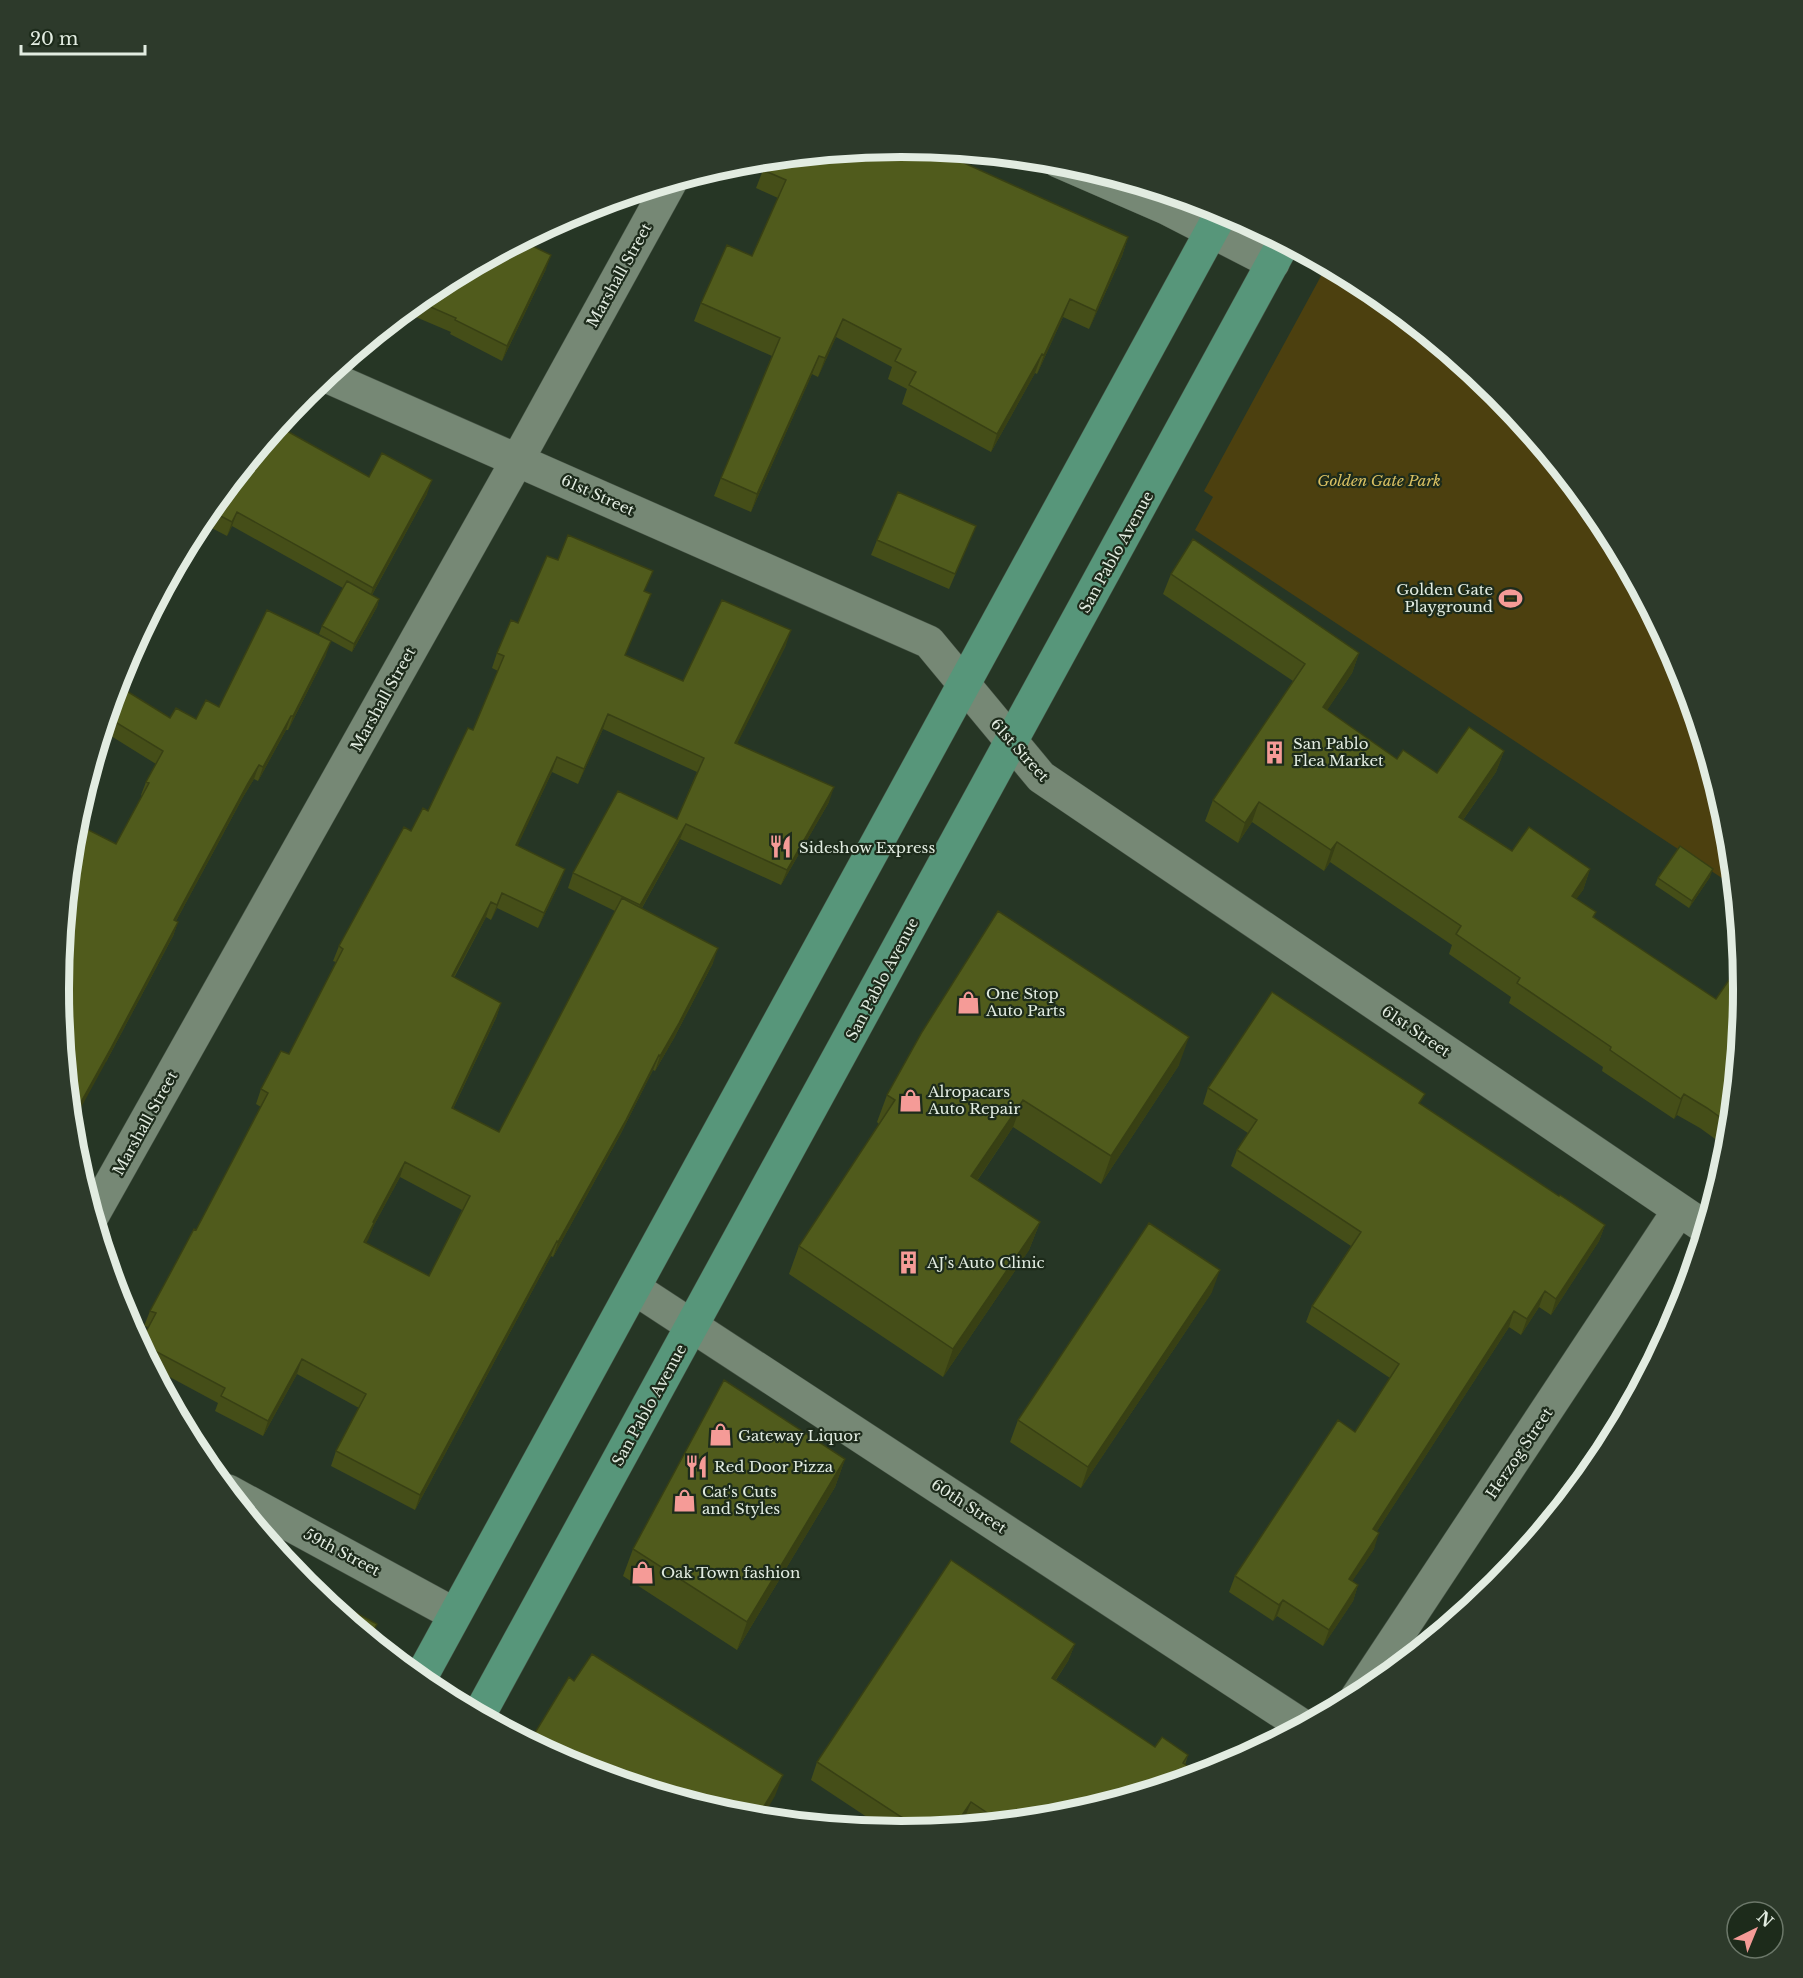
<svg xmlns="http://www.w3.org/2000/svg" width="1803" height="1978" font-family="'Libre Baskerville',serif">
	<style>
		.green { fill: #4c400f }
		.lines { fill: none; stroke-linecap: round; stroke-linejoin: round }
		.minor-casing { stroke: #465345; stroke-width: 34 }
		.primary-casing { stroke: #465345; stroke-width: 34 }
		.minor { stroke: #768875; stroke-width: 33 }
		.primary { stroke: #57967a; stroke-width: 33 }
		.wall { fill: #454e18; fill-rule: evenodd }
		.shaded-wall { fill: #384014 }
		.building { fill: #505b1c; stroke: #384014; stroke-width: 1.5; fill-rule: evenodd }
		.labels { text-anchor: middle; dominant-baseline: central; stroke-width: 4.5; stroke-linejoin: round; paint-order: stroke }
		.street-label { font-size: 15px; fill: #e2ece1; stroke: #1d2b1b }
		.park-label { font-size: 15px; font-style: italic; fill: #d9c062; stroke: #1d2b1b }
		.poi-label { font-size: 15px; fill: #e2ece1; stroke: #1d2b1b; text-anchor: start }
		.rim { fill: none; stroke: #e2ece1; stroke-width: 8 }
	</style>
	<rect width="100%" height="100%" fill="#263625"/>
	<path class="green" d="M1327 265 1370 288 1498 393 1603 521 1680 667 1728 825 1734 886 1195 530 1213 497 1204 491Z"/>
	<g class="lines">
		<defs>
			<path id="minor" d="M1058 161 1166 208 1273 263
				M326 376 929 642 1041 777 1706 1228
				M93 1215 518 459 670 183
				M634 1288 1303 1726
				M228 1491 454 1614
				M1357 1697 1679 1210"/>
			<path id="primary" d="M420 1679 1223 210
				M479 1715 1284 242"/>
		</defs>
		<use href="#minor" class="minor-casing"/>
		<use href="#primary" class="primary-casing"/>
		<use href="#minor" class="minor"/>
		<use href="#primary" class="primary"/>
	</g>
	<path class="wall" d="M851 153 1128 237 1122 256 1089 329 1063 317 1037 374 1035 373 991 452 902 404 907 389 888 379 892 367 836 337 818 377 812 374 751 512 714 496 721 478 772 356 694 321 701 303 752 256 778 198 756 188 763 170Z
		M546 269 502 361 450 334 451 332 404 312 433 288Z
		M278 426 369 477 427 494 372 595 379 599 377 607 352 652 319 634 322 626 343 588 232 526 227 536 204 524 161 602 158 600 201 520Z
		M976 526 949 589 871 555 877 540Z
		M1171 574 1359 653 1352 673 1327 710 1397 759 1437 773 1504 751 1496 772 1463 820 1512 851 1590 869 1583 890 1576 899 1594 918 1716 999 1744 989 1729 1149 1700 1128 1677 1115 1674 1119 1602 1071 1603 1067 1509 1003 1511 997 1449 954 1452 945 1330 862 1324 871 1252 822 1238 843 1205 821 1213 800 1293 681 1163 594Z
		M645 592 651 594 625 655 683 681 786 645 737 743 829 802 781 885 680 839 642 908 713 963 674 1038 655 1071 653 1070 620 1135 553 1257 551 1256 415 1510 331 1466 336 1451 359 1408 297 1374 263 1436 215 1411 218 1403 153 1368 140 1343 148 1327 144 1326 150 1311 196 1230 261 1107 256 1104 261 1089 289 1054 336 962 333 961 339 946 411 831 428 811 473 730 498 671 492 668 497 653 518 623ZM603 729 697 772 677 819 573 873 568 888 615 911 499 1132 453 1109 496 1018 501 1003 454 978 486 917 491 920 497 908 538 928 559 884 565 869 517 846 552 772 578 784ZM400 1177 462 1210 429 1276 366 1243 374 1225Z
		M326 655 288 730H286L258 781 254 779 243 797 176 921 178 922 173 936 106 1062 116 844 142 796 141 795 146 782 156 764 103 731 123 666V677L117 686 170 718 196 719 219 707Z
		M1710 877 1689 908 1655 885 1658 878Z
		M1179 1065 1101 1184 1013 1127 977 1181 1040 1222 1029 1250 943 1377 789 1274 799 1246 879 1124 877 1122 887 1095Z
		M1208 1088 1421 1104 1559 1196 1605 1225 1599 1241 1551 1315 1539 1307 1521 1335 1509 1327 1377 1531 1374 1549 1352 1581 1358 1585 1353 1601 1323 1646 1277 1616 1273 1621 1229 1592 1235 1576 1355 1432 1390 1378 1306 1322 1312 1306 1351 1246 1231 1166 1237 1150 1248 1133 1203 1104Z
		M1212 1292 1081 1488 1010 1442 1018 1420Z
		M1680 1312 1616 1432 1612 1430 1617 1415 1645 1373 1644 1372 1649 1358Z
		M845 1459 835 1487 737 1650 623 1576 633 1549Z
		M1075 1644 1068 1661 1056 1680 1155 1747 1188 1755 1185 1765 1066 1816 972 1825 964 1820 960 1826 901 1832 888 1831 811 1780 817 1762Z"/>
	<path class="shaded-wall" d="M1128 237 1122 256 1089 329 1096 311Z
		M551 255 546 269 502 361 507 346Z
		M1070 299 1063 317 1037 374 1044 355Z
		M843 319 836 337 818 377 825 358Z
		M1042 354 1035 373 991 452 997 434Z
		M819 356 812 374 751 512 757 494Z
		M432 480 427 494 368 602 373 588Z
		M209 510 204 524 161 602 166 588Z
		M237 512 232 526 227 536 232 522Z
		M651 594 645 609 619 670 625 655Z
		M379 599 377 607 352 652 354 644Z
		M791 630 786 645 730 758 735 743Z
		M331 641 326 655 288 730 293 716Z
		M1359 653 1352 673 1315 728 1323 707Z
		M128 663 123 677 116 688 120 676Z
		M608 714 603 729 578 784 584 769Z
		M291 716 286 730 258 781 263 767Z
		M1504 751 1496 772 1451 837 1459 817Z
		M557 757 552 772 511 860 516 845Z
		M259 765 254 779 243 797 169 934 174 920 248 783Z
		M834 787 829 802 781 885 787 870Z
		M1259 802 1252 822 1238 843 1245 823Z
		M686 824 680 839 635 920 640 905Z
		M1337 842 1330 862 1324 871 1331 850Z
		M565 869 559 884 538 928 544 913Z
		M1590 869 1583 890 1564 916 1572 896Z
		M1713 869 1710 877 1689 908 1692 901Z
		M502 893 497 908 491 920 497 905Z
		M491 902 486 917 446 991 452 976Z
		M178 922 173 936 106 1062 72 1124 71 1120Z
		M718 948 713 963 674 1038 655 1071 660 1056Z
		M501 1003 496 1018 446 1123 452 1108Z
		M1189 1037 1179 1065 1101 1184 1111 1156Z
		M659 1055 653 1070 620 1135 553 1257 558 1242Z
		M1684 1094 1677 1115 1674 1119 1681 1099Z
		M1023 1100 1013 1127 961 1204 971 1176Z
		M405 1162 400 1177 374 1225 369 1238 359 1257 373 1222Z
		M1040 1222 1029 1250 943 1377 953 1349Z
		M1605 1225 1599 1241 1551 1315 1556 1299Z
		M557 1241 551 1256 415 1510 420 1495Z
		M1220 1270 1212 1292 1081 1488 1088 1467Z
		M1545 1291 1539 1307 1521 1335 1527 1319Z
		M1514 1311 1509 1327 1368 1545 1373 1529Z
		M302 1359 297 1374 263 1436 268 1421Z
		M845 1459 835 1487 737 1650 747 1622Z
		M1379 1533 1374 1549 1343 1595 1349 1579Z
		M1358 1585 1353 1601 1323 1646 1329 1630Z
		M1283 1600 1277 1616 1273 1621 1279 1605Z
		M377 1624 372 1639 370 1638Z
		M1075 1644 1068 1661 1045 1696 1052 1678Z
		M783 1775 775 1796 762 1818H758Z
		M971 1802 964 1820 960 1826 954 1827Z"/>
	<path class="building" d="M902 146 928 149 941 154 942 153 1128 237 1096 311 1070 299 1044 355 1042 354 997 434 909 385 916 372 895 361 901 349 843 319 825 358 819 356 757 494 721 478 780 338 701 303 727 245 752 256 786 180 763 170 767 159 847 151 851 153 852 151Z
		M522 241 551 255 507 346 455 320 456 318 417 301 433 288Z
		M278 426 369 477 382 453 432 480 373 588 237 512 232 522 209 510 166 588H165L201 520Z
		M898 492 976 526 955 574 877 540Z
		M568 535 653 571 644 591 651 594 625 655 683 681 722 600 791 630 735 743 834 787 787 870 686 824 640 905 573 873 618 791 677 819 704 758 608 714 584 769 557 757 516 845 565 869 544 913 502 893 497 905 491 902 452 976 501 1003 452 1108 499 1132 622 898 718 948 679 1023 660 1056 659 1055 626 1120 558 1242 557 1241 420 1495 336 1451 366 1394 302 1359 268 1421 221 1396 225 1388 140 1343 156 1313 150 1311 194 1229 196 1230 268 1093 261 1089 281 1051 289 1054 343 949 339 946 404 827 411 831 423 808 428 811 468 728 473 730 504 656 497 653 511 620 518 623 547 556 558 560ZM405 1162 470 1196 429 1276 364 1242 374 1223 373 1222Z
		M1193 539 1359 653 1323 707 1397 759 1403 750 1437 773 1469 727 1504 751 1459 817 1512 851 1529 827 1590 869 1572 896 1596 912 1593 917 1716 999 1742 961 1744 989 1731 1125 1707 1108 1684 1094 1681 1099 1610 1050 1611 1047 1517 983 1520 978 1456 934 1461 926 1337 842 1331 850 1259 802 1245 823 1213 800 1305 664 1171 574Z
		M347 581 379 599 354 644 322 626Z
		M267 610 331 641 293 716H291L263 767 259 765 248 783 174 920 178 922 111 1048 71 1120 58 989 75 824V823L116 844 149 783 146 782 163 751 107 717 117 685 170 718 176 708 196 719 206 700 219 707Z
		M125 661 128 663 120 676 123 666Z
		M1680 846 1713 869 1692 901 1658 878Z
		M998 911 1189 1037 1111 1156 1023 1100 971 1176 1040 1222 953 1349 799 1246 895 1100 887 1095 922 1032Z
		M1272 992 1425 1094 1419 1103 1559 1196 1560 1195 1605 1225 1556 1299 1545 1291 1527 1319 1514 1311 1373 1529 1379 1533 1349 1579 1358 1585 1329 1630 1283 1600 1279 1605 1235 1576 1338 1420 1355 1432 1399 1364 1312 1306 1361 1232 1237 1150 1257 1120 1208 1088Z
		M1149 1223 1220 1270 1088 1467 1018 1420Z
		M1681 1309 1680 1312 1623 1419 1617 1415 1653 1361 1649 1358Z
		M724 1380 845 1459 747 1622 633 1549Z
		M951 1560 1075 1644 1052 1678 1155 1747 1162 1737 1188 1755 1183 1763 1201 1775 1066 1816 1001 1822 971 1802 954 1827 921 1830 817 1762Z
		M306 1586 377 1624 370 1638Z
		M592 1654 783 1775 758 1816 761 1818 737 1816 579 1768 530 1741 569 1677 574 1681Z"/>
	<defs>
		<symbol id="stadium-bare" viewBox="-9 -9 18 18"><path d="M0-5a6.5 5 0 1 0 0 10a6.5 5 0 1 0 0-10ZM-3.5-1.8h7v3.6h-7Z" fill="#f59b97" stroke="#1d2b1b" stroke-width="2.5" paint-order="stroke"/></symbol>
		<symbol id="building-bare" viewBox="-9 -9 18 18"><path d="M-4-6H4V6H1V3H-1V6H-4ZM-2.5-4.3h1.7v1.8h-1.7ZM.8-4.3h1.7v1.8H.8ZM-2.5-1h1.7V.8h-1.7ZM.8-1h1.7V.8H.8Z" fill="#f59b97" stroke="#1d2b1b" stroke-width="2.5" paint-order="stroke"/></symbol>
		<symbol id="restaurant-bare" viewBox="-9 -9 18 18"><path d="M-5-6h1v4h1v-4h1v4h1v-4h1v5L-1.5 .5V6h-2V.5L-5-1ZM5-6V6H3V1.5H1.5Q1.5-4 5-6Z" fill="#f59b97" stroke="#1d2b1b" stroke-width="2.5" paint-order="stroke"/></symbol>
		<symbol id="shop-bare" viewBox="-9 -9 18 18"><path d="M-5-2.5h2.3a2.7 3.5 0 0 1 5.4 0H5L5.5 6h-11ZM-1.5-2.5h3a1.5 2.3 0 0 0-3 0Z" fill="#f59b97" stroke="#1d2b1b" stroke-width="2.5" paint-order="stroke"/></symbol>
	</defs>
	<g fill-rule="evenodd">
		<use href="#stadium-bare" x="1494" y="582" width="33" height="33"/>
		<use href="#building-bare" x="1258" y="736" width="33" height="33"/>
		<use href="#restaurant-bare" x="764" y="830" width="33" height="33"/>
		<use href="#shop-bare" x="952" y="986" width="33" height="33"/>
		<use href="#shop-bare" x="894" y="1084" width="33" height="33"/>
		<use href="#building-bare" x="892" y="1246" width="33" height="33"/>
		<use href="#shop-bare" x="704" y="1418" width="33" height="33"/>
		<use href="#restaurant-bare" x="680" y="1450" width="33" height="33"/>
		<use href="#shop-bare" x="668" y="1484" width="33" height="33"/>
		<use href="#shop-bare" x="626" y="1556" width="33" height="33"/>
	</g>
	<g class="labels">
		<g class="street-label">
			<text transform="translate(619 275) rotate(-61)">Marshall Street</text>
			<text transform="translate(598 495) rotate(24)">61st Street</text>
			<text transform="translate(1116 552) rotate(-61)">San Pablo Avenue</text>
			<text transform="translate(383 699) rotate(-61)">Marshall Street</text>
			<text transform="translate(1020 750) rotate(48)">61st Street</text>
			<text transform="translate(882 979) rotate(-62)">San Pablo Avenue</text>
			<text transform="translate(1416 1031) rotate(34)">61st Street</text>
			<text transform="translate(145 1123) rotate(-61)">Marshall Street</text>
			<text transform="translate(649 1405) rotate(-61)">San Pablo Avenue</text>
			<text transform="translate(1519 1453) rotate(-56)">Herzog Street</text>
			<text transform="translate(969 1506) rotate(33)">60th Street</text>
			<text transform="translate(342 1552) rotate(28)">59th Street</text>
		</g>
		<g class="park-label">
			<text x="1379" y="480">Golden Gate Park</text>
		</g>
		<g class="poi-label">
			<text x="1493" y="589" text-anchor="end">Golden Gate<tspan x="1493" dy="17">Playground</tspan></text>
			<text x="1293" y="743">San Pablo<tspan x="1293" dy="17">Flea Market</tspan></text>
			<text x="799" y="847">Sideshow Express</text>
			<text x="986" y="993">One Stop<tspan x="986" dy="17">Auto Parts</tspan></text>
			<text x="928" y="1091">Alropacars<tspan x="928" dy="17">Auto Repair</tspan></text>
			<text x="927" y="1262">AJ's Auto Clinic</text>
			<text x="738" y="1435">Gateway Liquor</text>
			<text x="714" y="1466">Red Door Pizza</text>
			<text x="702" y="1491">Cat's Cuts<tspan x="702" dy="17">and Styles</tspan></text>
			<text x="661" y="1572">Oak Town fashion</text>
		</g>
	</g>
	<path d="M0 0H1803V1978H0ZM69 989a832 832 0 1 1 1664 0a832 832 0 1 1-1664 0Z" fill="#2d3a2b" fill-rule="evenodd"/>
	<path class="rim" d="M69 989a832 832 0 1 1 1664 0a832 832 0 1 1-1664 0Z"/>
	<g transform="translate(1755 1930) rotate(43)"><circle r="28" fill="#1d2b1b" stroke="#6c786a" stroke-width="1.5"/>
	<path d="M0-4.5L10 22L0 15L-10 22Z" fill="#f59b97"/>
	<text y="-9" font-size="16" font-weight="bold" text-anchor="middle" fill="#e2ece1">N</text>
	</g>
	<path d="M21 45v9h124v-9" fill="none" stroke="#e2ece1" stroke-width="3"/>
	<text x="30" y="45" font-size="18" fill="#e2ece1" stroke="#1d2b1b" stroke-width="4.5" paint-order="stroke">20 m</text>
</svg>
